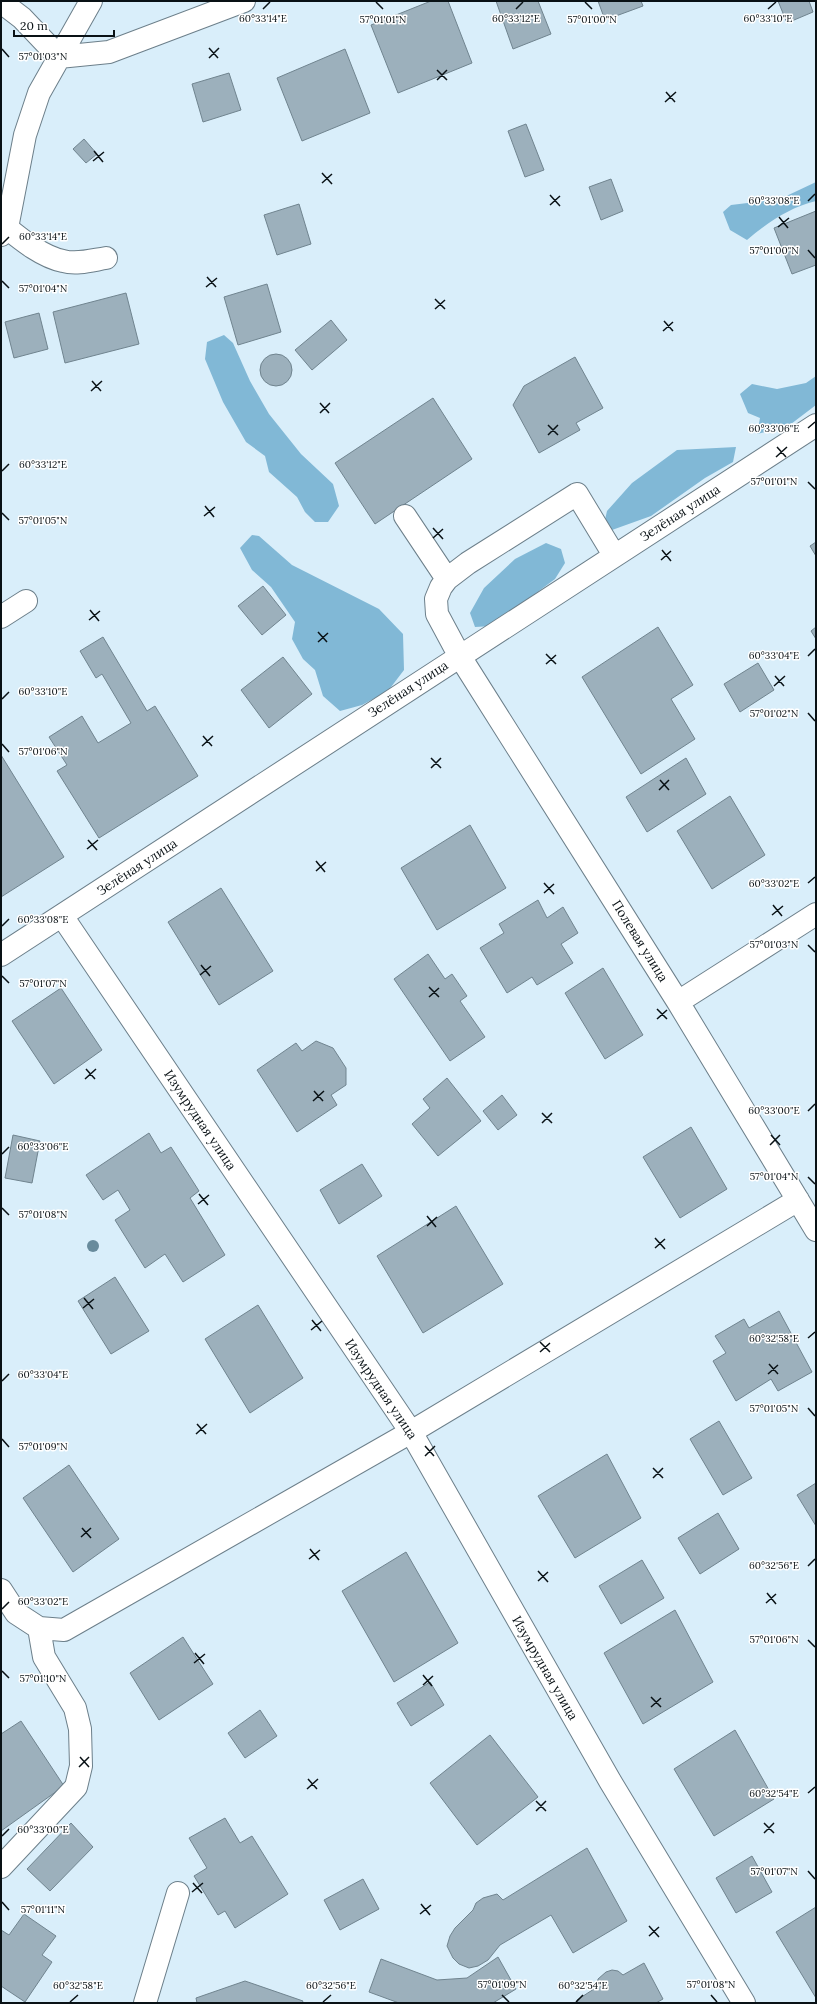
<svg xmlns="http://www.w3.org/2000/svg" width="817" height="2004" font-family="Lora,serif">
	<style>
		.forest { fill: #81b8d6 }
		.building { fill: #9cb0bc; stroke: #70848f }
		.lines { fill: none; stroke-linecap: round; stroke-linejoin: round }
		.minor-casing { stroke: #6c7f8a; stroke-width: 24 }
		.minor { stroke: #fff; stroke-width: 22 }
		.tree { fill: #688b9c }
		.ticks { fill: none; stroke: #091115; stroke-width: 1.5 }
		.labels { text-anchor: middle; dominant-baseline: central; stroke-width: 3; stroke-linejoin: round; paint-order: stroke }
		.street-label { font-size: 13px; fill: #091115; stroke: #fff }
		.ticks-label { font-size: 10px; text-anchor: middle; fill: #091115; stroke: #fff; stroke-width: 3; stroke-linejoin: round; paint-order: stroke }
	</style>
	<rect width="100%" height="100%" fill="#d9eefa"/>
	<path class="forest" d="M816 182V201C790 207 767 223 747 240L730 230 723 212 731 205 780 199Z
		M224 335 233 343 250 381 269 414 301 454 333 484 339 506 328 522H315L305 512 297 497 269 472 265 456 246 442 223 402 205 359 207 342Z
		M816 376V405L787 427 757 434 760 418 748 413 740 394 752 384 777 389 806 383Z
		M736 447 733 462 705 478 651 516 612 530 604 524 607 511 632 483 677 450Z
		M252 535 259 536 292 565 379 609 403 634 404 670 388 691 362 705 340 711 323 696 315 670 303 659 292 639 295 622 271 587 252 570 240 548Z
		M546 543 561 549 565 563 555 579 492 626 475 627 470 613 484 588 515 559Z"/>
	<path class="building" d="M431 1H448L472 63 398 93 371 25Z
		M496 1H538L551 34 513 49Z
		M598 1H641L643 6 605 20Z
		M778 1H809L813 12 787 23Z
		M345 49 370 113 302 141 277 78Z
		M229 73 241 110 203 122 192 84Z
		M526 124 544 170 525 177 508 131Z
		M84 139 97 154 86 163 73 149Z
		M611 179 623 211 601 220 589 187Z
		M299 204 311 244 277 255 264 215Z
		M816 211V265L792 274 774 228Z
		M267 284 281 332 238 345 224 297Z
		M126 293 139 344 65 363 53 312Z
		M39 313 48 349 14 358 5 322Z
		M331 320 347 340 312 370 295 350Z
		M260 370a16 16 0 1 1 32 0a16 16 0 1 1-32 0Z
		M575 357 603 408 576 423 580 430 539 453 513 405 524 386Z
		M433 398 472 459 375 524 335 463Z
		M816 542V556L810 546Z
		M263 586 286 615 262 635 238 606Z
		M658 627 693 685 671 699 695 739 641 774 582 677Z
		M816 627V639L811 631Z
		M103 637 147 711 155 706 198 776 99 838 57 771 67 765 49 737 82 716 98 743 131 723 102 674 96 678 80 651Z
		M283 657 312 694 269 728 241 690Z
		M758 663 774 690 740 712 724 684Z
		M1 755 64 857 1 897Z
		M686 758 706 794 647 832 626 797Z
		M730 796 765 855 712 889 677 831Z
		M470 825 506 888 437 930 401 868Z
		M221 888 273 971 219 1005 168 922Z
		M538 900 547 918 563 907 578 933 561 944 573 963 537 985 532 977 507 993 480 948 504 933 499 924Z
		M428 954 445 979 452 974 467 996 460 1001 485 1037 450 1061 394 979Z
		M603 968 643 1035 605 1059 565 993Z
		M61 988 102 1050 54 1084 12 1021Z
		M316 1041 333 1048 346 1068V1085L331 1095 337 1105 297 1132 257 1070 296 1043 302 1051Z
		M447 1078 481 1121 438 1156 412 1124 430 1108 423 1099Z
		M502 1095 517 1115 498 1130 483 1111Z
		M691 1127 727 1189 680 1218 643 1157Z
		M149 1133 161 1153 171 1147 199 1191 190 1198 225 1255 183 1282 165 1254 145 1268 115 1220 130 1210 118 1190 103 1200 86 1175Z
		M13 1135 40 1141 32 1183 5 1178Z
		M362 1164 382 1196 339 1224 320 1190Z
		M456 1206 503 1284 423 1333 377 1256Z
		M115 1277 149 1331 111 1354 78 1301Z
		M258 1305 303 1378 250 1413 205 1339Z
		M779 1311 812 1372 778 1391 771 1379 736 1401 713 1361 726 1353 715 1336 744 1319 749 1328Z
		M719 1421 752 1478 723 1495 690 1439Z
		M607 1454 641 1518 575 1558 538 1496Z
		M69 1465 119 1539 73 1572 23 1498Z
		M816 1483V1526L797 1495Z
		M718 1513 739 1549 700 1574 678 1538Z
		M406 1552 458 1643 394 1682 342 1591Z
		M642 1560 664 1598 621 1624 599 1586Z
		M675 1610 713 1682 643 1724 604 1653Z
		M183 1637 213 1684 159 1720 130 1673Z
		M430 1682 444 1705 411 1726 397 1703Z
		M260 1710 277 1736 245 1758 228 1733Z
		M21 1721 64 1786 1 1831V1734Z
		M735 1730 774 1799 714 1836 674 1769Z
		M490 1735 538 1797 477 1845 430 1783Z
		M225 1818 240 1843 252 1836 288 1894 235 1928 225 1911 218 1915 194 1876 207 1868 189 1838Z
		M71 1823 93 1847 50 1891 27 1869Z
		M587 1848 627 1921 573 1953 551 1915 500 1945 488 1960 478 1966 469 1968 459 1964 453 1958 447 1946 450 1936 455 1928 473 1910 476 1903 483 1898 497 1894 503 1900Z
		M752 1856 772 1892 736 1913 716 1878Z
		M363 1879 379 1909 340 1930 324 1900Z
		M816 1907V1998L776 1932Z
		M24 1914 56 1936 42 1955 52 1962 25 2002 1 1986V1930L9 1935Z
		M498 1957 516 1989 493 2003H399L369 1992 381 1959 437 1980 467 1978Z
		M644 1963 663 1999 656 2003H578L577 2000 597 1987 598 1979 606 1972 612 1970 618 1971 623 1975Z
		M245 1981 303 2001 302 2003H197L196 1998Z"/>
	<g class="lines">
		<defs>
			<path id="minor" d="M1 2 22 18 59 57
				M59 57 109 52 244 1
				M7 228C23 241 43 257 63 261 77 265 93 260 106 258
				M1 235 7 228 25 135 39 93 91 1
				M405 516 447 579
				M614 555 577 494 468 563 447 579 441 587 436 599 437 614 459 655 678 1002 816 1230
				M1 617 26 601
				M62 916 411 1432 610 1781 744 2003
				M1 955 816 425
				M678 1002 816 914
				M1 1590 16 1613 39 1628 64 1630 411 1432 798 1200
				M1 1867 76 1787 81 1766 80 1729 75 1708 44 1657 39 1628
				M145 2003 178 1893"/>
		</defs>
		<use href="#minor" class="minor-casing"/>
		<use href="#minor" class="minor"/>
	</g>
	<circle class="tree" cx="93" cy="1246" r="6"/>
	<path class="ticks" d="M376 2 383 9M585 2 592 9M263 9 270 2M516 9 523 2M768 9 776 2M209 48 218 58M2 49 9 57M209 58 219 48M437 70 447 80M437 80 447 70M666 92 675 102M665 102 676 92M94 151 103 162M93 161 104 152M322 173 332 184M322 183 332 174M550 195 560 206M808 201 815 194M550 205 560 196M779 217 788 228M778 227 789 218M2 244 9 237M808 250 815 258M207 277 216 287M2 281 9 288M206 287 217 278M435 299 445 309M435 309 445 300M664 321 673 331M663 331 673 322M92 381 101 391M91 391 102 381M320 403 329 413M320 413 330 403M548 425 558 435M808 428 815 422M548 435 558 425M777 447 786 457M776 457 787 447M2 471 9 464M808 482 815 489M205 506 214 517M2 513 9 520M204 516 215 507M433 528 443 539M433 538 443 529M662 550 671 561M661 560 671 551M90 610 99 621M89 620 100 611M318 632 327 642M318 642 328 633M546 654 556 664M808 656 815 649M546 664 556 655M775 676 784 686M774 686 785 676M2 699 9 692M808 713 815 721M203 736 212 746M2 744 9 752M202 746 213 736M431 758 441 768M431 768 441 758M660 780 669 790M659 790 669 780M88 840 97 850M87 849 98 840M316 861 325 872M316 871 326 862M544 883 554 894M808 883 815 877M544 893 554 884M773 905 782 916M772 915 783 906M2 926 9 919M808 945 815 952M201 965 210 976M200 975 211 966M2 976 9 983M429 987 439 997M429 997 439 988M657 1009 667 1019M657 1019 667 1010M86 1069 95 1079M85 1079 96 1069M314 1091 323 1101M313 1101 324 1091M808 1111 815 1104M542 1113 552 1123M542 1123 552 1113M771 1135 780 1145M770 1145 780 1135M2 1154 9 1147M808 1177 815 1184M199 1194 208 1205M198 1204 209 1195M2 1208 9 1215M427 1216 436 1227M427 1226 437 1217M655 1238 665 1249M655 1248 665 1239M84 1298 93 1309M83 1308 94 1299M312 1320 321 1331M311 1330 322 1321M808 1338 815 1332M540 1342 550 1352M540 1352 550 1343M769 1364 778 1374M768 1374 778 1365M2 1381 9 1374M808 1408 815 1416M197 1424 206 1434M196 1434 207 1424M2 1439 9 1447M425 1446 434 1456M425 1456 435 1446M653 1468 663 1478M653 1478 663 1468M82 1528 91 1538M81 1537 91 1528M310 1549 319 1560M309 1559 320 1550M808 1566 815 1559M538 1571 548 1582M538 1581 548 1572M767 1593 776 1604M766 1603 776 1594M2 1609 9 1602M808 1640 815 1647M195 1653 204 1664M194 1663 205 1654M2 1671 9 1678M423 1675 432 1686M423 1685 433 1676M651 1697 661 1707M651 1707 661 1698M80 1757 89 1767M79 1767 89 1757M308 1779 317 1789M307 1789 318 1779M808 1793 815 1787M536 1801 546 1811M536 1811 546 1801M764 1823 774 1833M764 1833 774 1823M2 1836 9 1829M808 1871 815 1879M193 1883 202 1893M192 1892 203 1883M2 1902 9 1910M421 1904 430 1915M420 1914 431 1905M649 1926 659 1937M649 1936 659 1927M502 1995 509 2002M711 1995 717 2002M70 2002 78 1995M323 2002 331 1995M576 2002 583 1995"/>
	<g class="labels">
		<g class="street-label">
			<text transform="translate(680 513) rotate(-33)">Зелёная улица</text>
			<text transform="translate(408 689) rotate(-33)">Зелёная улица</text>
			<text transform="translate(137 867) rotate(-33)">Зелёная улица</text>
			<text transform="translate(640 941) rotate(58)">Полевая улица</text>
			<text transform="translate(200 1120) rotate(56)">Изумрудная улица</text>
			<text transform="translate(381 1389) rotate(56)">Изумрудная улица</text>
			<text transform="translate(545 1668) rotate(60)">Изумрудная улица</text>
		</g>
	</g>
	<g class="ticks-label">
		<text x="263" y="22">60°33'14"E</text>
		<text x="516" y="22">60°33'12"E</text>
		<text x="768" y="22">60°33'10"E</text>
		<text x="383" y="23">57°01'01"N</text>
		<text x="592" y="23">57°01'00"N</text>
		<text x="43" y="60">57°01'03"N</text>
		<text x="774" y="204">60°33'08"E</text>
		<text x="43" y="240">60°33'14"E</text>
		<text x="774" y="254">57°01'00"N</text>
		<text x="43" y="292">57°01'04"N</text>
		<text x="774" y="432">60°33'06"E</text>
		<text x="43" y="468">60°33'12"E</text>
		<text x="774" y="485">57°01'01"N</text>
		<text x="43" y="524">57°01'05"N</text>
		<text x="774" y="659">60°33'04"E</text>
		<text x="43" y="695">60°33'10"E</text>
		<text x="774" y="717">57°01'02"N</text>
		<text x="43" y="755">57°01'06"N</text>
		<text x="774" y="887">60°33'02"E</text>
		<text x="43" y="923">60°33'08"E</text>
		<text x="774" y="948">57°01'03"N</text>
		<text x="43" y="987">57°01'07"N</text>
		<text x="774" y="1114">60°33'00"E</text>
		<text x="43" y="1150">60°33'06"E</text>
		<text x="774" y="1180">57°01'04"N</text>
		<text x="43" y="1218">57°01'08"N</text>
		<text x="774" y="1342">60°32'58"E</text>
		<text x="43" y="1378">60°33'04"E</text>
		<text x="774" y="1412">57°01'05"N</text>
		<text x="43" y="1450">57°01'09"N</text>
		<text x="774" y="1569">60°32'56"E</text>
		<text x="43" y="1605">60°33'02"E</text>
		<text x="774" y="1643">57°01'06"N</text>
		<text x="43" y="1682">57°01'10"N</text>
		<text x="774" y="1797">60°32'54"E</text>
		<text x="43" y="1833">60°33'00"E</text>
		<text x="774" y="1875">57°01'07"N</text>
		<text x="43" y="1913">57°01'11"N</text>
		<text x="502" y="1988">57°01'09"N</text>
		<text x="711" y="1988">57°01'08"N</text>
		<text x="78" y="1989">60°32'58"E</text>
		<text x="331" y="1989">60°32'56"E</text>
		<text x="583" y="1989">60°32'54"E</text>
	</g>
	<rect width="817" height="2004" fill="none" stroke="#091115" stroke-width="4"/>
	<path d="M14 30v6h100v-6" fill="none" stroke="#091115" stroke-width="2"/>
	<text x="20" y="30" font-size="12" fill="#091115" stroke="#ffffff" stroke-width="3" paint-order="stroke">20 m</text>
</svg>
